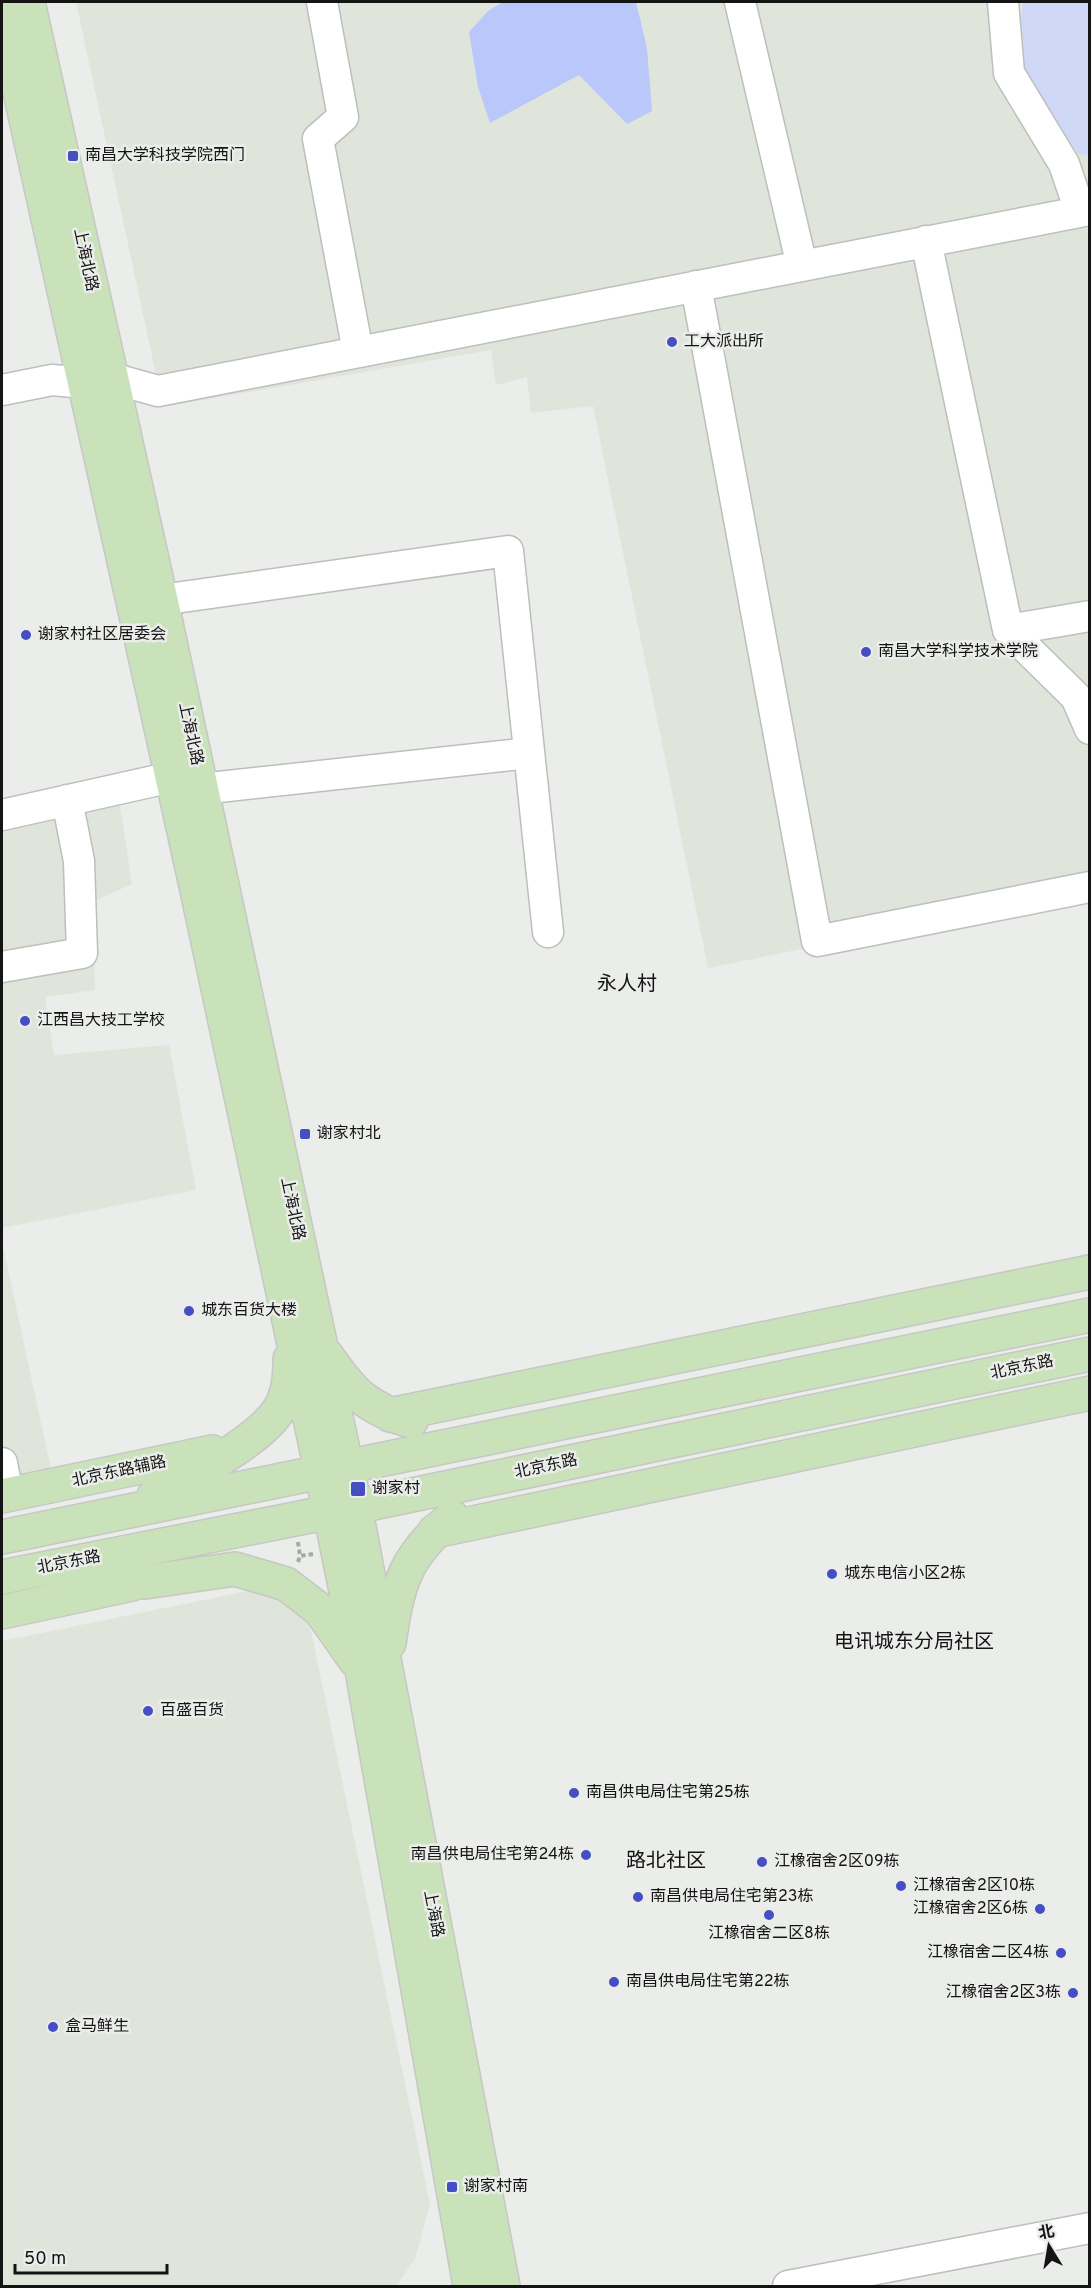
<svg xmlns="http://www.w3.org/2000/svg" width="1091" height="2288" font-family="Overpass,'Noto Sans SC',sans-serif">
	<style>
		.built { fill: #dfe5db }
		.green { fill: #d0d8f8 }
		.water { fill: #bac7fb }
		.lines { fill: none; stroke-linecap: round; stroke-linejoin: round }
		.minor-casing { stroke: #bdbfbc; stroke-width: 33 }
		.major-casing { stroke: #c6c7c6; stroke-width: 36 }
		.path { stroke: #a8a9a7; stroke-width: 4; stroke-dasharray: 4.5 3; stroke-linecap: butt }
		.minor { stroke: #fff; stroke-width: 30 }
		.major { stroke: #cae2ba; stroke-width: 33 }
		.poi-dot { fill: #454fc3; stroke: #ebedea; stroke-width: 2 }
		.labels { text-anchor: middle; dominant-baseline: central; stroke-width: 5; stroke-linejoin: round; paint-order: stroke }
		.poi-label { font-size: 16px; fill: #131413; stroke: #ebedea; text-anchor: start }
		.street-label { font-size: 16px; fill: #131413; stroke: #ebedea }
		.quarter-label { font-size: 20px; fill: #131413; stroke: #ebedea }
	</style>
	<rect width="100%" height="100%" fill="#ebedea"/>
	<path class="built" d="M76 2H1089V891L708 968 593 406 531 413 527 377 496 385 491 350 163 407Z
		M117 786 132 884 92 902 95 990 45 997 54 1055 169 1045 196 1190 2 1228V810Z
		M2 1242 51 1469 2 1479Z
		M253 1590 292 1603 310 1626 430 2204 415 2259 396 2286H2V1641Z"/>
	<path class="green" d="M1023 2H1089V156L1079 154 1027 86 1017 53Z"/>
	<path class="water" d="M503 2H636L647 48 652 111 627 124 579 75 490 123 478 87 469 32 488 11Z"/>
	<g class="lines">
		<defs>
			<path id="minor" d="M322 2 343 117 318 139 358 352
				M740 2 802 266
				M1003 2 1009 73 1064 164 1080 211
				M926 241 1008 630 1090 616
				M696 286 817 941 1090 887
				M2 390 52 380 85 383 111 378 158 391 1090 210
				M161 600 508 551 548 932
				M1008 630 1076 697 1090 729
				M201 789 529 753
				M2 815 172 777
				M2 967 82 953 79 861 67 800
				M2 1463 8 1495
				M788 2286 1090 2228"/>
			<path id="major" d="M28 2 161 600 355 1506 503 2286
				M2 11 197 890 330 1512 362 1670 470 2286
				M327 1356C353 1393 366 1408 411 1421
				M390 1415 1090 1272
				M2 1496 212 1452
				M154 1496C188 1477 260 1442 280 1408 289 1393 290 1376 290 1359
				M435 1531 1090 1393
				M2 1537 1090 1315
				M77 1568 145 1582 235 1569 286 1584 320 1610 355 1660
				M2 1577 330 1512 1090 1354
				M2 1612 132 1584
				M389 1643C398 1583 404 1557 452 1517"/>
		</defs>
		<use href="#minor" class="minor-casing"/>
		<use href="#major" class="major-casing"/>
		<path class="path" d="M298 1542 300 1556
			M298 1562 300 1556 313 1554"/>
		<use href="#minor" class="minor"/>
		<use href="#major" class="major"/>
	</g>
	<g class="poi-dot">
		<rect x="67" y="150" width="12" height="12" rx="3"/>
		<circle cx="672" cy="342" r="6"/>
		<circle cx="26" cy="635" r="6"/>
		<circle cx="866" cy="652" r="6"/>
		<circle cx="25" cy="1021" r="6"/>
		<rect x="299" y="1128" width="12" height="12" rx="3"/>
		<circle cx="189" cy="1311" r="6"/>
		<rect x="350" y="1481" width="16" height="16" rx="3"/>
		<circle cx="832" cy="1574" r="6"/>
		<circle cx="148" cy="1711" r="6"/>
		<circle cx="574" cy="1793" r="6"/>
		<circle cx="586" cy="1855" r="6"/>
		<circle cx="762" cy="1862" r="6"/>
		<circle cx="901" cy="1886" r="6"/>
		<circle cx="638" cy="1897" r="6"/>
		<circle cx="1040" cy="1909" r="6"/>
		<circle cx="769" cy="1915" r="6"/>
		<circle cx="1061" cy="1953" r="6"/>
		<circle cx="614" cy="1982" r="6"/>
		<circle cx="1073" cy="1993" r="6"/>
		<circle cx="53" cy="2027" r="6"/>
		<rect x="446" y="2181" width="12" height="12" rx="3"/>
	</g>
	<g class="labels">
		<g class="poi-label">
			<text x="85" y="156">南昌大学科技学院西门</text>
			<text x="684" y="342">工大派出所</text>
			<text x="38" y="635">谢家村社区居委会</text>
			<text x="878" y="652">南昌大学科学技术学院</text>
			<text x="37" y="1021">江西昌大技工学校</text>
			<text x="317" y="1134">谢家村北</text>
			<text x="201" y="1311">城东百货大楼</text>
			<text x="372" y="1489">谢家村</text>
			<text x="844" y="1574">城东电信小区2栋</text>
			<text x="160" y="1711">百盛百货</text>
			<text x="586" y="1793">南昌供电局住宅第25栋</text>
			<text x="574" y="1855" text-anchor="end">南昌供电局住宅第24栋</text>
			<text x="774" y="1862">江橡宿舍2区09栋</text>
			<text x="913" y="1886">江橡宿舍2区10栋</text>
			<text x="650" y="1897">南昌供电局住宅第23栋</text>
			<text x="1028" y="1909" text-anchor="end">江橡宿舍2区6栋</text>
			<text x="769" y="1934" text-anchor="middle">江橡宿舍二区8栋</text>
			<text x="1049" y="1953" text-anchor="end">江橡宿舍二区4栋</text>
			<text x="626" y="1982">南昌供电局住宅第22栋</text>
			<text x="1061" y="1993" text-anchor="end">江橡宿舍2区3栋</text>
			<text x="65" y="2027">盒马鲜生</text>
			<text x="464" y="2187">谢家村南</text>
		</g>
		<g class="street-label">
			<text transform="translate(85 260) rotate(78)">上海北路</text>
			<text transform="translate(190 734) rotate(78)">上海北路</text>
			<text transform="translate(292 1209) rotate(78)">上海北路</text>
			<text transform="translate(1022 1368) rotate(-12)">北京东路</text>
			<text transform="translate(546 1467) rotate(-12)">北京东路</text>
			<text transform="translate(119 1472) rotate(-12)">北京东路辅路</text>
			<text transform="translate(69 1563) rotate(-11)">北京东路</text>
			<text transform="translate(433 1914) rotate(79)">上海路</text>
		</g>
		<g class="quarter-label">
			<text x="627" y="985">永人村</text>
			<text x="914" y="1643">电讯城东分局社区</text>
			<text x="666" y="1862">路北社区</text>
		</g>
	</g>
	<rect width="1091" height="2288" fill="none" stroke="#131413" stroke-width="6"/>
	<g transform="translate(1049 2246) rotate(349)" stroke="#ebedea" stroke-width="4.5" paint-order="stroke">
	<path d="M0-4.5L10 22L0 15L-10 22Z" fill="#131413"/>
	<text y="-9" font-size="16" font-weight="bold" text-anchor="middle" fill="#131413">北</text>
	</g>
	<path d="M15 2264v9h152v-9" fill="none" stroke="#131413" stroke-width="3"/>
	<text x="24" y="2264" font-size="18" fill="#131413" stroke="#ebedea" stroke-width="4.5" paint-order="stroke">50 m</text>
</svg>
